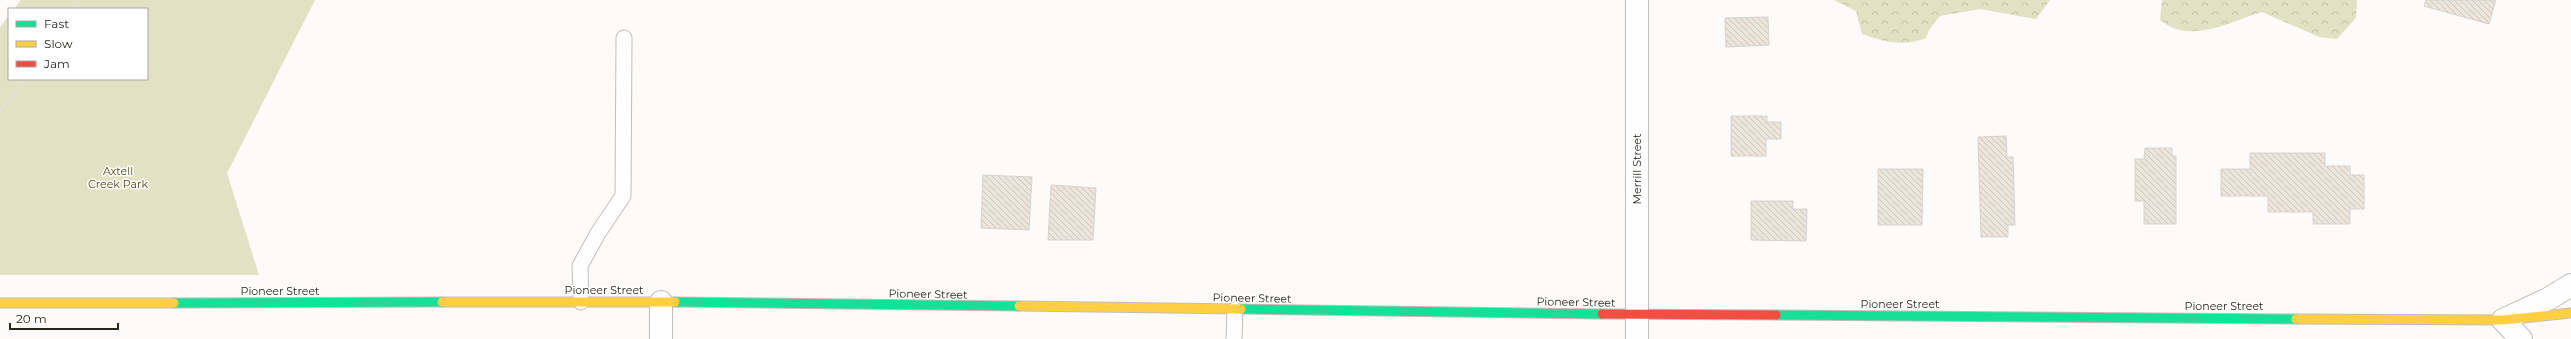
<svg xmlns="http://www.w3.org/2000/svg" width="2571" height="339" font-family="Montserrat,sans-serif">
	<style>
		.forest { fill: url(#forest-crowns) }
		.park { fill: #e0e2c3 }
		.building { fill: url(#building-back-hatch); stroke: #d6d2ce }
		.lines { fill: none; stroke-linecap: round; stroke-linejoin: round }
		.lane-casing { stroke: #c1beba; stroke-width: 17 }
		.street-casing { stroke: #c1beba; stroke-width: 24 }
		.fast-casing { stroke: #c1beba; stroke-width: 11 }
		.slow-casing { stroke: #c1beba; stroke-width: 11 }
		.jam-casing { stroke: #c1beba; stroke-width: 11 }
		.path { stroke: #e4e3e3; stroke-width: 2.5; stroke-dasharray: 2 3; stroke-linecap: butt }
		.lane { stroke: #fffefe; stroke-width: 15 }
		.street { stroke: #fffefe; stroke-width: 22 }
		.fast { stroke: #16e098; stroke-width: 9 }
		.slow { stroke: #ffcf43; stroke-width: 9 }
		.jam { stroke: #f24e42; stroke-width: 9 }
		.labels { text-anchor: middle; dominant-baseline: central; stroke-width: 3; stroke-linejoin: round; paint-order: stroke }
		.street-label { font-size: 11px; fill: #2a251f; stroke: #fff }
		.park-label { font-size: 11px; fill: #4a4d0d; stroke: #fff }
	</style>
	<defs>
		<pattern id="forest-crowns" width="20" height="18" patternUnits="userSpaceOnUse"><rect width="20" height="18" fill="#e0e2c3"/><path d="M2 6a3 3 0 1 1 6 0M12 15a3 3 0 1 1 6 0" fill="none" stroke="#c0c2a7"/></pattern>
		<pattern id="building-back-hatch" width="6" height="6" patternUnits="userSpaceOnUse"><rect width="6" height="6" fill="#ebe5dc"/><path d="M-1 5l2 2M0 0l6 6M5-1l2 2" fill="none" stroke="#cac4bc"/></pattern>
	</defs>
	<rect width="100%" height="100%" fill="#fdfbf9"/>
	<path class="forest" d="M1834 0H2050L2036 19 1980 9 1940 16 1929 30 1926 38C1902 47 1885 42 1862 34L1856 11Z
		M2162 0H2357L2356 18 2337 39 2319 37 2262 12C2229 22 2190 45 2160 20Z"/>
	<path class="park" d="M21 0H315L227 173 259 275H0V27L9 15V79H147V9H14Z"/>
	<path class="building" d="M2426 0H2496L2489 24 2424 6Z
		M1768 17 1769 45 1726 47 1725 18Z
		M1731 116H1767V122H1781V139H1766V156H1731Z
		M2006 136 2007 157H2013L2015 225H2008V237H1981L1978 137Z
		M2145 148H2172V156H2176V224H2144V201H2135V159H2144Z
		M2250 153H2325V166H2350V175H2364V209H2350V224H2313V212H2268V196H2221V169H2250Z
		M1878 169H1923L1922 225H1878Z
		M983 175 1032 177 1029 230 981 228Z
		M1051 185 1096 188 1093 240H1048Z
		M1751 201H1793V209H1807L1806 241 1751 240Z"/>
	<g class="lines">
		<defs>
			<path id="lane" d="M581 302 580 266 598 233 623 196 624 38
				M1234 339 1235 310"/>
			<path id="street" d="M1637 0V339
				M661 339V302
				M2521 339 2503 320 2548 299 2571 285"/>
			<path id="fast" d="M675 302 1019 306
				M174 303 442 302
				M1241 309 1602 314
				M1776 315 2296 319"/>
			<path id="slow" d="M442 302H675
				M0 303H174
				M1019 306 1241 309
				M2296 319 2503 320 2571 313"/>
			<path id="jam" d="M1602 314 1776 315"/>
		</defs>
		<use href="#lane" class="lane-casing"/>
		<use href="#street" class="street-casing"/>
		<use href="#fast" class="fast-casing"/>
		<use href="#slow" class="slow-casing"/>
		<use href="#jam" class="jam-casing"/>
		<path class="path" d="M74 9 79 0
			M0 111 26 79"/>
		<use href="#lane" class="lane"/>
		<use href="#street" class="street"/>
		<use href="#fast" class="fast"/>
		<use href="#slow" class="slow"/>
		<use href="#jam" class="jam"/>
	</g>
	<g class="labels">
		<g class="street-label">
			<text transform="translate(1637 169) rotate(-90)">Merrill Street</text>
			<text x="604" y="290">Pioneer Street</text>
			<text x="280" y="291">Pioneer Street</text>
			<text transform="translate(928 294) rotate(1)">Pioneer Street</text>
			<text transform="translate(1252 298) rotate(1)">Pioneer Street</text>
			<text transform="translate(1576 302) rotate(1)">Pioneer Street</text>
			<text x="1900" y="304">Pioneer Street</text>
			<text x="2224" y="306">Pioneer Street</text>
		</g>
		<g class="park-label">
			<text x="118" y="171">Axtell<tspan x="118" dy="13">Creek Park</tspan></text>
		</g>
	</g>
	<rect x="8" y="8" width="140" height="72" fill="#ffffff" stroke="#aaa8a5"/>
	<rect x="16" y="21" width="20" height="6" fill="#16e098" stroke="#aaa8a5"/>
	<text x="44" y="28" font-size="12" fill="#2a251f">Fast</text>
	<rect x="16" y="41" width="20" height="6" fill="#ffcf43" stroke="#aaa8a5"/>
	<text x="44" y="48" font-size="12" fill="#2a251f">Slow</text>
	<rect x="16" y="61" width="20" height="6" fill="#f24e42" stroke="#aaa8a5"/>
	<text x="44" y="68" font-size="12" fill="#2a251f">Jam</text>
	<path d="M10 323v6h108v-6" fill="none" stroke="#2a251f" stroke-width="2"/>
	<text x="16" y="323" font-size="12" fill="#2a251f" stroke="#ffffff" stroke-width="3" paint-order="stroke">20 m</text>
</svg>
